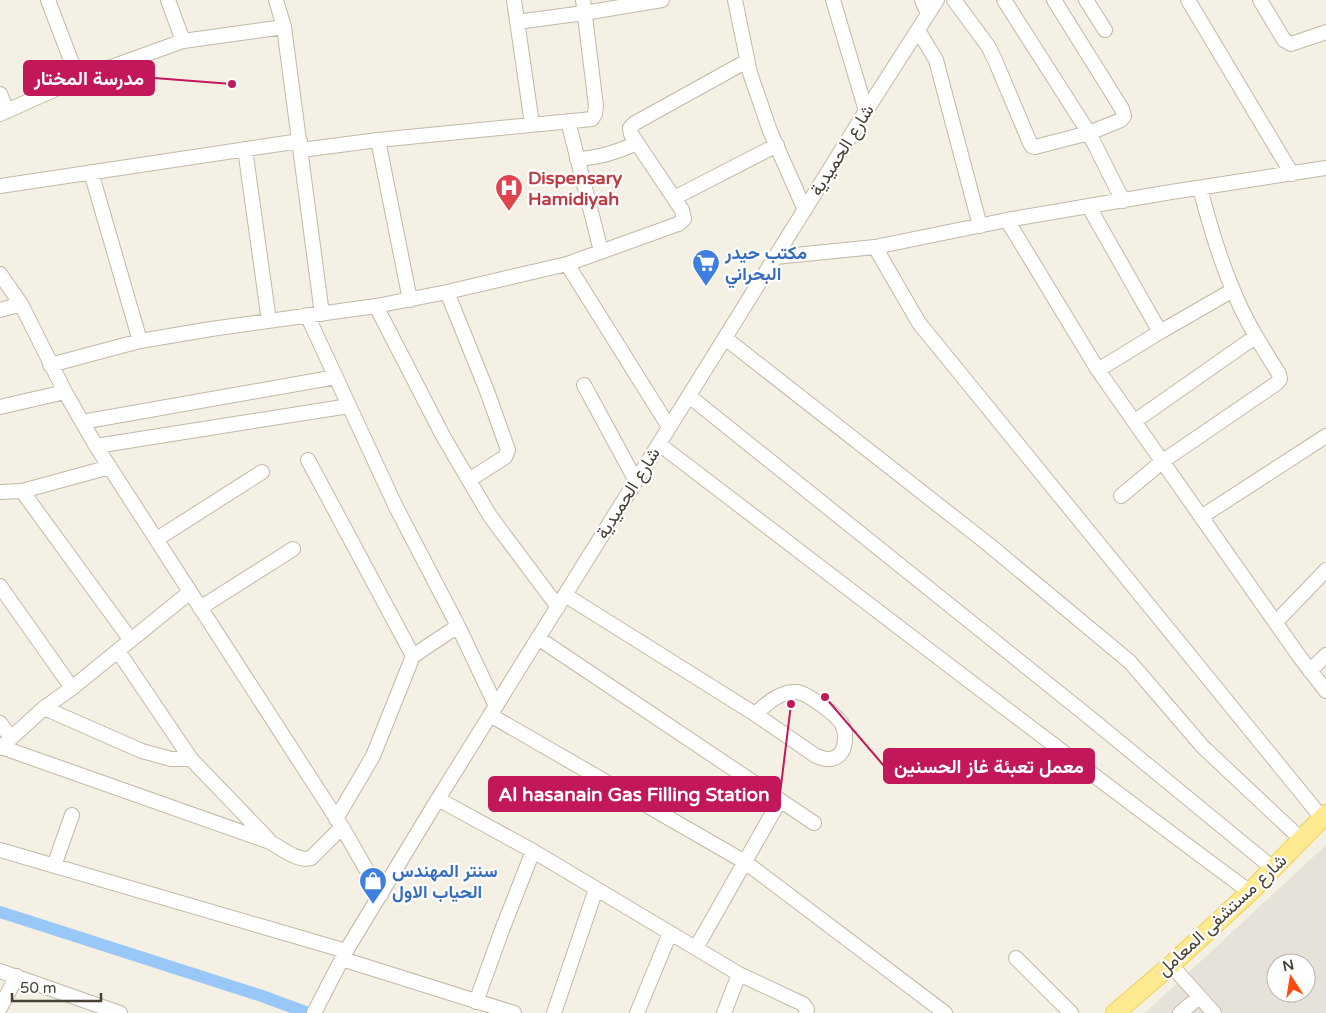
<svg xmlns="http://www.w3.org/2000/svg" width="1326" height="1013" font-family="'Varela Round',Vazirmatn,sans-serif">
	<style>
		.industrial { fill: #e6e1d9; fill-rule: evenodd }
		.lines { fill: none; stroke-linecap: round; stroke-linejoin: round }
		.canal { stroke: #99c8f8; stroke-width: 12 }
		.minor-casing { stroke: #c0b9a5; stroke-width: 16 }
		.major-casing { stroke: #f0d055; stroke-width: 20 }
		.minor { stroke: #fff; stroke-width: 14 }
		.major { stroke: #ffea91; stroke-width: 18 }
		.labels { text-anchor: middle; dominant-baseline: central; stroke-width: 4.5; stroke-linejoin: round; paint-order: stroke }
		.street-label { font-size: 18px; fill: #464133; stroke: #fff }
		.health-label { font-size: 18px; font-weight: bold; fill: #be3a42; stroke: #fff; text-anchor: start }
		.shop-label { font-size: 18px; font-weight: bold; fill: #366cbe; stroke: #fff; text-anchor: start }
		.leader { fill: none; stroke: #c2185b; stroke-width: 2 }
		.callout-dot { fill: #c2185b; stroke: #fff; stroke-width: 2 }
		.callout { fill: #c2185b; stroke: #c2185b; stroke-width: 2 }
		.callout-label { font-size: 19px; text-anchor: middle; font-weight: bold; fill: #fff }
	</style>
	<rect width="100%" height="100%" fill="#f4f0e4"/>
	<path class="industrial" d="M1326 845V1013H1145ZM1276 963H1306V993H1276Z"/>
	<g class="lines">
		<path class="canal" d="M0 912 262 996 308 1013"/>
		<defs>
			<path id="minor" d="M48 0 78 79
				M168 0 183 41
				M276 0 284 27 322 314
				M514 0 532 124
				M735 0 750 73 770 131 805 210
				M833 0 866 111
				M922 0 928 14
				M954 0 988 46 995 60 1030 143 1032 146 1035 147 1089 133 1121 120 1124 116 1122 109 1054 0
				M1004 0 1089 133 1123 201
				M1086 0 1105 30
				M1188 0 1292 174
				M1260 0 1284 40 1291 44 1326 32
				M517 22 584 13 662 0
				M918 30 936 60 980 226
				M0 94 7 111
				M0 114 78 79 183 41 284 27
				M568 121 601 251
				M378 140 592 119 595 114 596 106 583 0
				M245 149 269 321
				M301 150 378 140 410 300
				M577 159C599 158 618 152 637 143
				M91 172 140 341
				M0 186 300 141
				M674 198 777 145
				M1089 207 1160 332
				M1007 220 1098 370 1299 656 1326 691
				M875 247 919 323 1322 818
				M775 257 875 247 1007 220 1165 193 1326 168
				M567 264 669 427
				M0 274 21 304 65 392 96 446 342 827 381 895
				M447 292 487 391 508 450 505 457 469 480
				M376 306 443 436 490 516 558 607
				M0 310 21 304
				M307 315 396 507 458 626 496 706
				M725 338 988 544 1130 662 1203 747 1302 840
				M50 365 140 341 211 329 376 306 447 292 567 264 678 224 684 219 682 210 631 134 630 128 635 123 747 61
				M1098 370 1160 332 1233 290
				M584 385 636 481
				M689 396 1089 717 1274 869
				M0 407 65 392
				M1135 421 1255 337
				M82 422 336 377
				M659 444C856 594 1051 745 1250 892
				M96 446 349 406
				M308 460 413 656 373 756 336 819
				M22 491 130 639
				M0 492 22 491 110 467
				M1121 496 1163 461 1277 383 1280 379 1279 374C1262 347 1245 320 1233 290 1219 257 1209 223 1200 188
				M1201 517 1326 436
				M157 539 262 472
				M0 586 72 688
				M565 595 755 714 816 756C819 757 824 759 827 759 846 760 848 737 842 724 837 715 808 694 798 692 795 692 790 692 787 693 774 696 765 706 755 714
				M200 608 293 549
				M1276 622 1326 570
				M538 638 814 823
				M118 651 191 759 268 839
				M413 656 458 626
				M1310 671 1326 655
				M44 708 142 751 171 759H191
				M490 715 745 862 945 1013
				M0 723 11 738
				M1 747 270 842C281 848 298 862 311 858L342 827
				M0 748 44 708 72 688 190 592
				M438 799 533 851 739 974 803 1004 807 1009 806 1013
				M0 850 346 951
				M54 866 72 815
				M696 948 780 800
				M1016 958 1071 1013
				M342 959 514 1013
				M1171 965 1214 1013
				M0 971 120 1013
				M476 1002 502 930 533 851
				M0 1008 17 976
				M314 1013 346 951 438 799 866 111 937 0
				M554 1013 596 889
				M637 1013 670 933
				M724 1013 739 974
				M1180 1013 1199 997"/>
			<path id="major" d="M1115 1013 1171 965 1250 892 1326 814"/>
		</defs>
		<use href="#minor" class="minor-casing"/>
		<use href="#major" class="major-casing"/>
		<use href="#minor" class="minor"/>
		<use href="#major" class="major"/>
	</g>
	<defs>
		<symbol id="hospital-pin" viewBox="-11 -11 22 30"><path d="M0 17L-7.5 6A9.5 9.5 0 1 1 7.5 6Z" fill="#e0444e" stroke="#fff"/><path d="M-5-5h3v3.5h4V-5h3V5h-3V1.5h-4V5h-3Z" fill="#fff"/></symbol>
		<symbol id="supermarket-pin" viewBox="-11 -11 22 30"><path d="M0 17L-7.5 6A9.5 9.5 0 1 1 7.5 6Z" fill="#3f7fe0" stroke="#fff"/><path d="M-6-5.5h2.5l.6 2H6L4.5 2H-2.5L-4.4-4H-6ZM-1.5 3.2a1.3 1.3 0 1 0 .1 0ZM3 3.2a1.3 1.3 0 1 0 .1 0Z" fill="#fff"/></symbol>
		<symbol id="shop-pin" viewBox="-11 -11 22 30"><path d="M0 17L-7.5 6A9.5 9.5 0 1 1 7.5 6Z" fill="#3f7fe0" stroke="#fff"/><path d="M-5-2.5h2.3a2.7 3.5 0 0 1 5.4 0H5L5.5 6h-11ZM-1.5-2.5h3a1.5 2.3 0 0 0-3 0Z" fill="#fff"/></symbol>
	</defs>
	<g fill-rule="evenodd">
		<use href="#hospital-pin" x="493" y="172" width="32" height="43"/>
		<use href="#supermarket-pin" x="690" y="247" width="32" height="43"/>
		<use href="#shop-pin" x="357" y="865" width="32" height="43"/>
	</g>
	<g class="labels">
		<g class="street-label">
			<text transform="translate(842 150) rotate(-58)">شارع الحميدية</text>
			<text transform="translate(628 493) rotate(-58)">شارع الحميدية</text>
			<text transform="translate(1222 915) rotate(-43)">شارع مستشفى المعامل</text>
		</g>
		<g class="health-label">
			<text x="528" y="178">Dispensary<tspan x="528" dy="21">Hamidiyah</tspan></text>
		</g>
		<g class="shop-label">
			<text x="725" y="253">مكتب حيدر<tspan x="725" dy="21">البحراني</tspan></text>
			<text x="392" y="871">سنتر المهندس<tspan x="392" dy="21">الحياب الاول</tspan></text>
		</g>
	</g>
	<path class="leader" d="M232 84L154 78M825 697L884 766M791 704L780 794"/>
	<g class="callout-dot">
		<circle cx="232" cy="84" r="5"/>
		<circle cx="825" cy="697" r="5"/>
		<circle cx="791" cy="704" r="5"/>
	</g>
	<g class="callout">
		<rect x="24" y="61" width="130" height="34" rx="5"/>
		<rect x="884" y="749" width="210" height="34" rx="5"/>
		<rect x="489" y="777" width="291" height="34" rx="5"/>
	</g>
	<g class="callout-label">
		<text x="89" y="85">مدرسة المختار</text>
		<text x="989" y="773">معمل تعبئة غاز الحسنين</text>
		<text x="634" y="801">Al hasanain Gas Filling Station</text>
	</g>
	<g transform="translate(1291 978) rotate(348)"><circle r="24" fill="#ffffff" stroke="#b5b3ad"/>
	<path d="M0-4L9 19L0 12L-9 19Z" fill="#ff490f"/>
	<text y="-8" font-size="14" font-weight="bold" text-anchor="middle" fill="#464133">N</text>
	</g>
	<path d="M12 993v8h89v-8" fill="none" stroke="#464133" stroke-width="2.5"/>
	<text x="20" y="993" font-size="15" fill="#464133" stroke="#ffffff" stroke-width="4" paint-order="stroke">50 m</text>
</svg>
